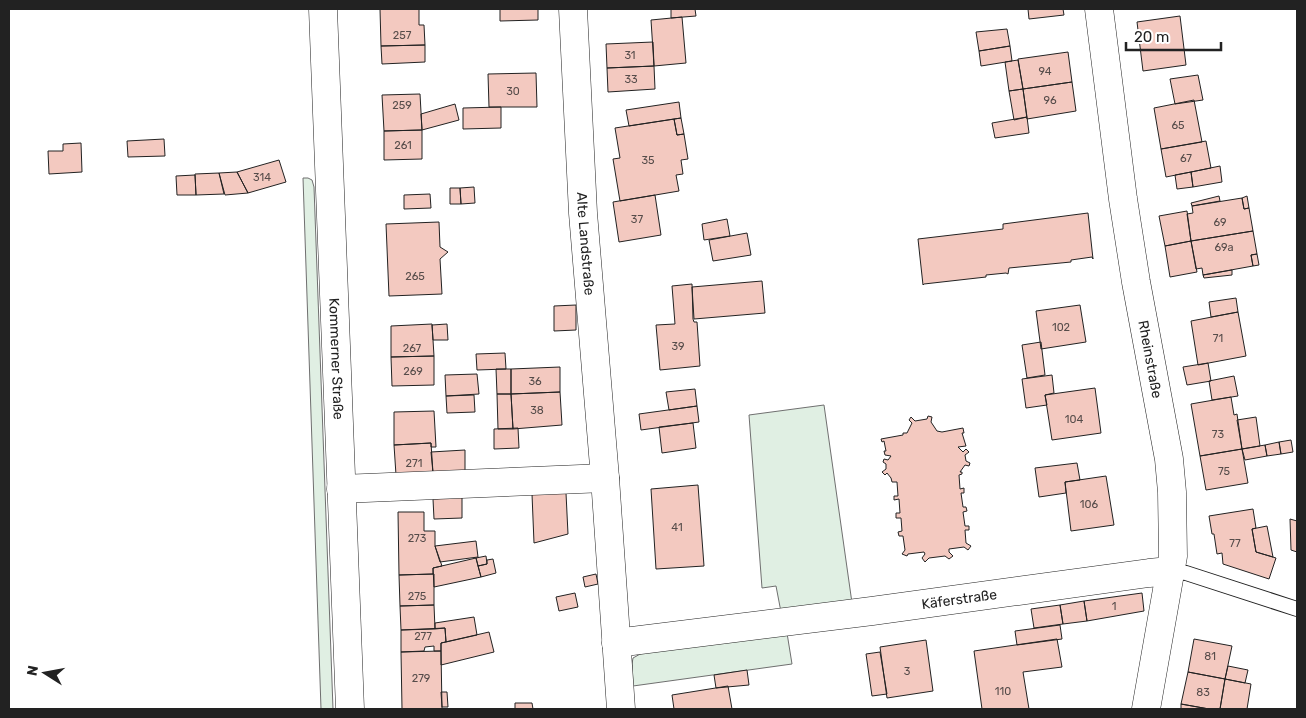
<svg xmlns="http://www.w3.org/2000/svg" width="1306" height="718" font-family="Rubik,sans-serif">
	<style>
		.green { fill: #e0efe3; stroke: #6f6f6f }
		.building { fill: #f3c9c0; stroke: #222 }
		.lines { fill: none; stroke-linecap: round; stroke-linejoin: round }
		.service-casing { stroke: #222; stroke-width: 16 }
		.minor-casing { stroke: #222; stroke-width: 29 }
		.primary-casing { stroke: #222; stroke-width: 29 }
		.service { stroke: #fff; stroke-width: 14 }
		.minor { stroke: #fff; stroke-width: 28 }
		.primary { stroke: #fff; stroke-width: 28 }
		.labels { text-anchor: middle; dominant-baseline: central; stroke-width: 4; stroke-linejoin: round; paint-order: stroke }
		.number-label { font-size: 11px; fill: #564c4a }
		.street-label { font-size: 14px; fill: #222; stroke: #fff }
	</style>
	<rect width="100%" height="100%" fill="#fff"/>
	<path class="green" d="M303 178H308L312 180 314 187 333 709H321Z
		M824 405 852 603 781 612 776 586 762 588 749 415Z
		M787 633 792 664 633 686 632 664 633 658 642 653Z"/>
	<path class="building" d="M380 9H419V25H424L425 45 381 46Z
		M500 9H538V20L500 21Z
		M671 9H695L696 16 671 18Z
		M1028 9H1063L1064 15 1029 19Z
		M1180 16 1186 65 1143 71 1137 22Z
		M682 17 686 63 654 66 651 20Z
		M1007 29 1010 46 979 51 976 32Z
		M653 42 654 66 607 68 606 44Z
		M425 45V62L382 64 381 46Z
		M1010 46 1012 61 981 66 979 51Z
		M1068 52 1072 82 1023 89 1018 59Z
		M1018 60 1023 89 1009 91 1005 62Z
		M654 66 655 89 608 92 607 68Z
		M536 73 537 107H489L488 74Z
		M1198 75 1203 100 1175 104 1170 79Z
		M1072 82 1076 111 1027 119 1023 89Z
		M1023 89 1027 117 1014 120 1009 91Z
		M420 94 422 130 384 131 382 95Z
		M1194 100 1202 142 1161 149 1154 108Z
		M679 102 681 118 629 126 626 110Z
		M455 104 459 120 422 130 421 114Z
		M501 107V128L463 129V108Z
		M1027 117 1029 133 995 138 992 123Z
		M681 118 684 134 677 135 674 119Z
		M674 119 677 135 684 134 688 159 681 160 683 174 676 175 679 191 620 201 613 159 620 158 615 128Z
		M422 130V159L384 160V131Z
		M164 139 165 156 128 157 127 141Z
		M1206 141 1211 168 1166 177 1161 149Z
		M81 143 82 172 49 174 48 151H63V144Z
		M279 160 286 182 248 193 237 172Z
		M1220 166 1222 182 1193 187 1191 172Z
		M237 172 248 193 225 195 219 173Z
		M1191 172 1193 187 1177 189 1175 175Z
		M219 173 224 194 196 195 195 174Z
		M195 175 196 195H177L176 176Z
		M474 187 475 203 461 204 460 188Z
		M450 188H460L461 204H450Z
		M430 194 431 208 404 209V195Z
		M655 195 661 235 619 242 613 202Z
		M1219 196 1220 201 1192 206 1191 203Z
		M1247 196 1249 208 1244 209 1242 198Z
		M1242 198 1244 209 1249 208 1253 231 1191 241 1187 214 1193 213 1192 206Z
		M1187 211 1191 241 1165 246 1159 216Z
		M1088 213 1093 259 1092 257 1071 260V262L1009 268 1008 274 1006 273 986 275V277L924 284 923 285 918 239 1003 229V224Z
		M727 219 730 236 704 240 702 224Z
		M439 222 440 247 448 252 440 259 442 294 389 296 386 224Z
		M1253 231 1257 254 1251 255 1253 266 1203 275 1202 268 1196 269 1191 241Z
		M747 233 751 255 713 261 709 240Z
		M1191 241 1197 272 1170 277 1165 246Z
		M1257 254 1259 265 1253 266 1251 255Z
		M1232 270V275L1204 278 1203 275Z
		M762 281 765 313 694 319 692 287Z
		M692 284 693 319 694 322H697L700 366 660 370 656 325 675 324 672 286Z
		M1236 298 1238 312 1211 317 1209 302Z
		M576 305V330L554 331V306Z
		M1080 305 1086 342 1041 349 1036 311Z
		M1238 312 1246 356 1198 365 1191 321Z
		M432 324 434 356 391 357V326Z
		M447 324 448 340H433L432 325Z
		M1041 342 1045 375 1027 378 1022 345Z
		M505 353 506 369 477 370 476 354Z
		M434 356V385L392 386 391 357Z
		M1208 363 1211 381 1187 385 1183 367Z
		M560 367V392L511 394V369Z
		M496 369H511V394H497Z
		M477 374 479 394 446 396 445 375Z
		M1052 375 1054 393 1045 395 1047 405 1026 408 1022 379Z
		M1234 376 1238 396 1212 400 1209 381Z
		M1095 388 1101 433 1052 440 1045 395Z
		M695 389 697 406 669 410 666 392Z
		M560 392 562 425 513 429 511 394Z
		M497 394H511L513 429H498Z
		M474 395 475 412 447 413 446 396Z
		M1231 397 1234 415 1237 414 1242 449 1200 456 1191 404Z
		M697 406 699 422 641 430 639 414Z
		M434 411 436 447H431V443L394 445V412Z
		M928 416 932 417 931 422 937 431 942 432 963 428 964 433H962L966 446 958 447 963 452 966 449 969 452 965 455 966 461 970 463 969 466 965 465 960 472H962V474L959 475 960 489 964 488V493H961L963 507H966L967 511 963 512 965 526H969V530H965L966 543 971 546 968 550 964 547 949 549V552L953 556 949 559 945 556 929 558 925 562 922 558 925 554 924 552 908 554 907 556 902 554 905 550 903 536H899L898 532 902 531 901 518H896V513H900L899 499 894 500V496H898L897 482H892L891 478 887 473 885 475 882 472 886 469V464L883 462 884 459 888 460 891 456 885 455 884 451H886L884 441 882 442 881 439 903 435V433H907L912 423 909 420 911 417 915 421 927 419Z
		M1256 417 1260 446 1242 449 1237 420Z
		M693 423 696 448 662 453 659 427Z
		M518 428 519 448 494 449V429Z
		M1291 440 1293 452 1281 454 1279 442Z
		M1279 442 1281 454 1267 456 1265 445Z
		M431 443 433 473 396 475 394 445Z
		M1265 445 1267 456 1245 460 1242 449Z
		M1242 449 1248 483 1206 490 1200 456Z
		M465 450V472L433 473 431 452Z
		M1077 463 1080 480 1065 482 1066 493 1039 497 1035 468Z
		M1106 476 1114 525 1071 531 1065 482Z
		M698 485 704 566 656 569 651 489Z
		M566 493 568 534 534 543 532 494Z
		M462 497V518L434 519 433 499Z
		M1253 509 1256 528 1252 529 1256 552 1276 558 1269 579 1223 564 1222 553 1217 554 1214 534H1212L1209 516Z
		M398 512H424V531H435V546L442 566 433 568V574L399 575Z
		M1290 519 1297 521V552L1291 550Z
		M1267 526 1273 557 1256 552 1252 529Z
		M476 541 478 557 440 562 435 546Z
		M486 556 487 564 478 566 476 558Z
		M476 558 481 577 434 587 433 568Z
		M493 559 496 573 481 577 478 566 487 564V560Z
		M434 574V605L400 606 399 575Z
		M596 574 598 584 585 587 583 577Z
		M575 593 578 607 559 611 556 597Z
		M1142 593 1144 611 1087 621 1084 601Z
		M1084 601 1087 621 1063 624 1060 605Z
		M434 605 435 629 401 630 400 606Z
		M1060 605 1063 624 1034 628 1031 609Z
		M474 617 477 635 446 642 445 628 435 629V623Z
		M1060 625 1062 639 1017 645 1015 631Z
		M445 628 446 642 441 643V651H434V646L425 647 424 651 401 652V630Z
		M489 632 494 652 441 665V643Z
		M1057 639 1062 667 1023 672 1029 709H982L974 651Z
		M1194 639 1232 646 1225 679 1188 672Z
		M926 640 933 691 887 698 880 647Z
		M441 651 442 709H402L401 652Z
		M880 652 887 694 872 696 866 654Z
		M1228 666 1248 670 1245 683 1225 679Z
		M747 670 749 685 716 688 714 675Z
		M1188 672 1225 679 1220 709H1209L1181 704Z
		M1225 679 1251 684 1247 709H1220Z
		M728 686 732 709H674L672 695Z
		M441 692H447L448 707H442Z
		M515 703H532L533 709H515Z
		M1181 704 1209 709H1181Z"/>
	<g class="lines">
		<defs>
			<path id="service" d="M1170 571 1186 573 1297 609"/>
			<g id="minor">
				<path id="s1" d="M573 9 583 213 605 478 621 709"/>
				<path id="s2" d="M1099 9 1123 199 1136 282 1169 459 1172 492 1173 556 1146 709"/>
				<path d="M341 489 605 478"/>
				<path id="s3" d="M616 643 872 611 1149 573 1170 571"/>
			</g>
			<g id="primary">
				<path id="s4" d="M323 9 350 709"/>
			</g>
		</defs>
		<use href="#service" class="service-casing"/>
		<use href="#minor" class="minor-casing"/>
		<use href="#primary" class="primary-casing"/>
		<use href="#service" class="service"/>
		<use href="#minor" class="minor"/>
		<use href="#primary" class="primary"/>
	</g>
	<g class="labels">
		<g class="number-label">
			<text x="402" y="35">257</text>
			<text x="630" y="55">31</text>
			<text x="1045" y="71">94</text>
			<text x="631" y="79">33</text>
			<text x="513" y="91">30</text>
			<text x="1050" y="100">96</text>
			<text x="402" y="105">259</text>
			<text x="1178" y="125">65</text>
			<text x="403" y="145">261</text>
			<text x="1186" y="158">67</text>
			<text x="648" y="160">35</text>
			<text x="262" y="177">314</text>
			<text x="637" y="219">37</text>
			<text x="1220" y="222">69</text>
			<text x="1224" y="247">69a</text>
			<text x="415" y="276">265</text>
			<text x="1061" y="327">102</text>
			<text x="1218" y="338">71</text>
			<text x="678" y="346">39</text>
			<text x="412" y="348">267</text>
			<text x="413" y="371">269</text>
			<text x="535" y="381">36</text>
			<text x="537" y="410">38</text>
			<text x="1074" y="419">104</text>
			<text x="1218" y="434">73</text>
			<text x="414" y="463">271</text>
			<text x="1224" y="471">75</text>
			<text x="1089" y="504">106</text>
			<text x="677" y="527">41</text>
			<text x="417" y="538">273</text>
			<text x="1235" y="543">77</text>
			<text x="417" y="596">275</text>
			<text x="1114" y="606">1</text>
			<text x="423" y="636">277</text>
			<text x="1210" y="656">81</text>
			<text x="907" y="671">3</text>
			<text x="421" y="678">279</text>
			<text x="1003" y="691">110</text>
			<text x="1203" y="692">83</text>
		</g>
		<g class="street-label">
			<text stroke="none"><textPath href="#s1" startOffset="235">Alte Landstraße</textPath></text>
			<text stroke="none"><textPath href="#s4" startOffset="350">Kommerner Straße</textPath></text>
			<text stroke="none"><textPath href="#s2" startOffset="354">Rheinstraße</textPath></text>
			<text stroke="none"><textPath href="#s3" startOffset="346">Käferstraße</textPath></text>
		</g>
	</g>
	<rect width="1306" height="718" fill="none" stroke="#222222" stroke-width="20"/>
	<g transform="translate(45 673) rotate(281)" stroke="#ffffff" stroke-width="4" paint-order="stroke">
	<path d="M0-4L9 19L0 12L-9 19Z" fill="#222222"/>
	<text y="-8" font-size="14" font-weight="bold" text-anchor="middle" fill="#222222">N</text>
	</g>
	<path d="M1126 42v8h95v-8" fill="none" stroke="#222222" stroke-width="2.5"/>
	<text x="1134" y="42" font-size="15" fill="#222222" stroke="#ffffff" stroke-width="4" paint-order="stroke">20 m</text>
</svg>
